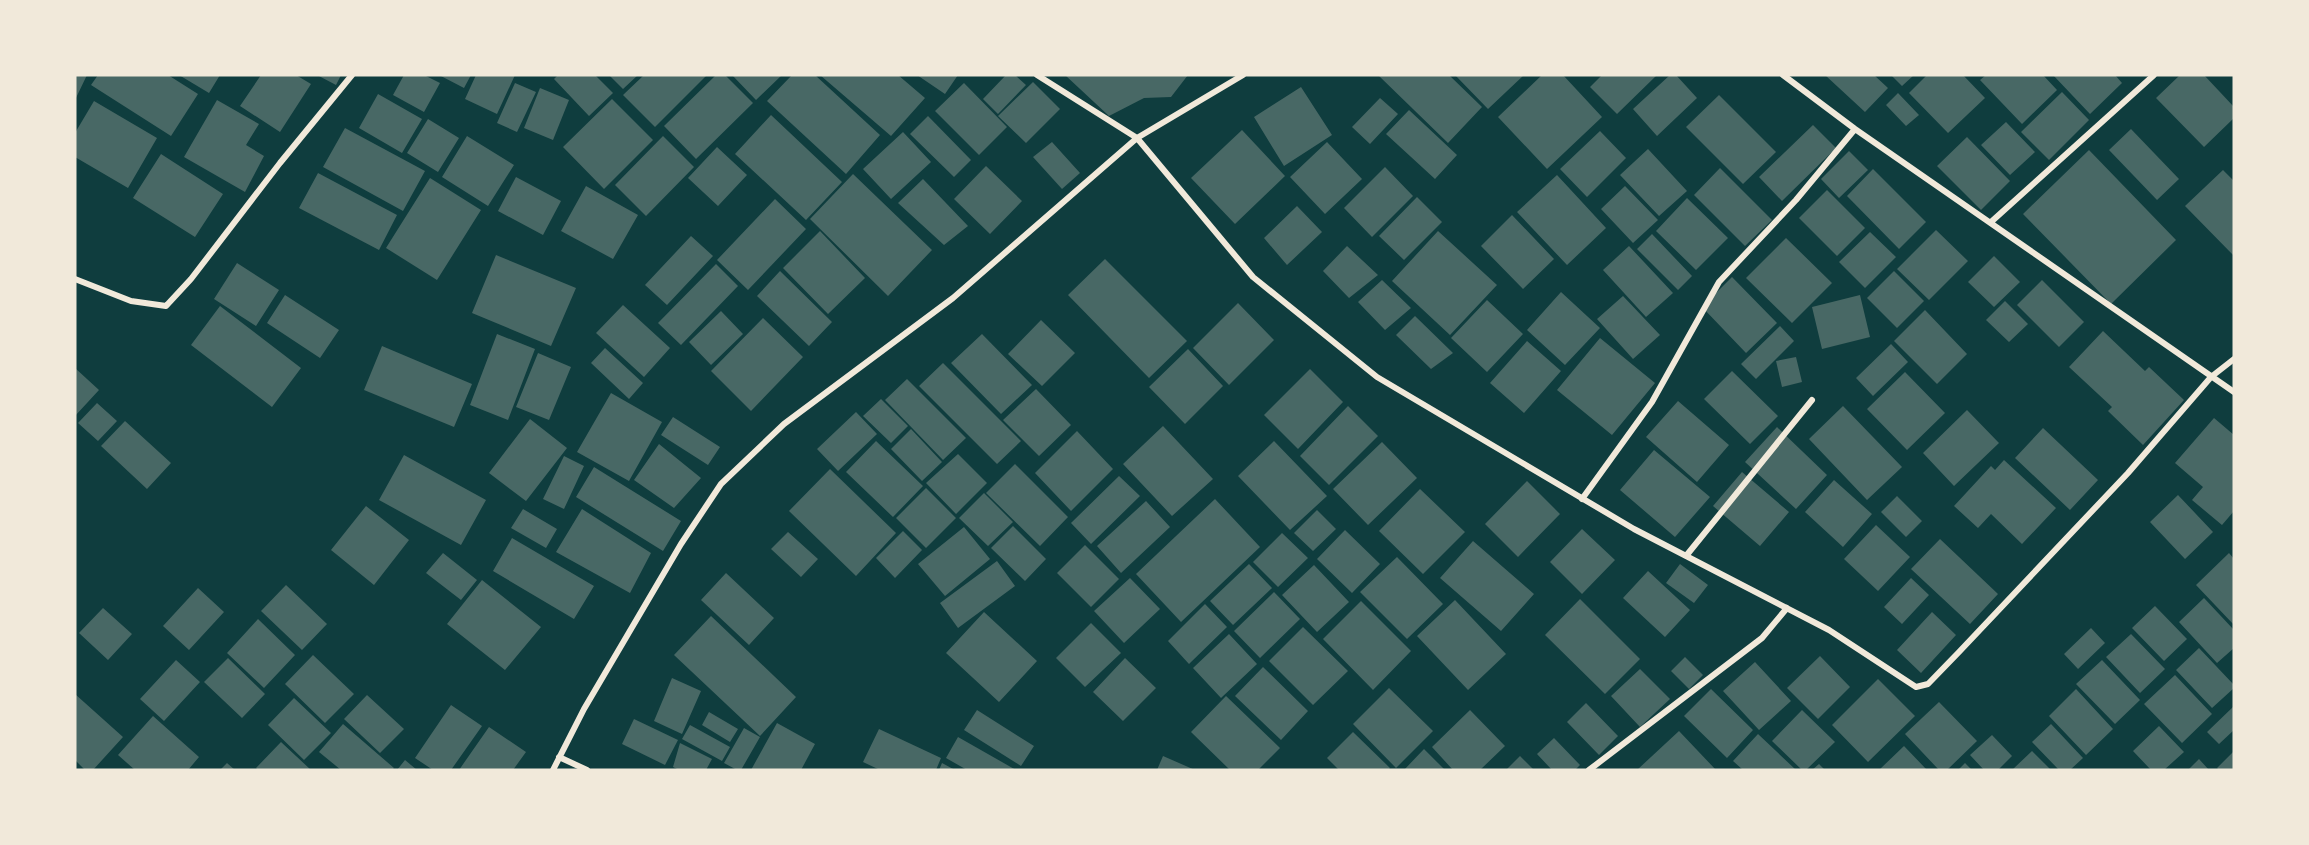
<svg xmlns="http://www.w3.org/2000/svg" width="2309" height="845" font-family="'Zilla Slab',serif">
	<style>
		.building { fill: #486865 }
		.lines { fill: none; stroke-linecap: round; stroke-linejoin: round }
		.minor { stroke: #f1e9da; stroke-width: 6 }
	</style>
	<rect width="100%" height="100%" fill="#0f3d3e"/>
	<path class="building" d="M75 75H87L75 100Z
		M98 75H168L198 94 171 136 91 85Z
		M179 75H220L209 93Z
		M261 75H296L311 84 280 132 240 106Z
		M317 75H341L336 85Z
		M404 75H424L440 83 424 112 393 95Z
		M439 75H471L464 88Z
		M476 75H515L497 114 465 99Z
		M558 75H595L613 93 589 116 554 79Z
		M609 75H638L623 89Z
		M644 75H707L655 127 623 95Z
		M716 75H725L753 103 696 159 664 126Z
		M732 75H782L756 100Z
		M792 75H815L880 135 846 174 767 101Z
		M820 75H898L925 98 891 136Z
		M917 75H958L945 94Z
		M1006 75H1015L1026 85 998 114 983 99Z
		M1065 75H1188L1171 97 1144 98 1109 116Z
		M1378 75H1449L1482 107 1448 143Z
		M1455 75H1524L1488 109Z
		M1542 75H1563L1602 117 1547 169 1498 117Z
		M1602 75H1657L1617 114 1590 87Z
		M1670 75H1676L1697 98 1657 136 1633 109Z
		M1825 75H1874L1888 88 1865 112Z
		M1891 75H1914L1902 86Z
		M1927 75H1963L1985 98 1948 133 1909 93Z
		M1986 75H2043L2057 90 2022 124 1980 80Z
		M2053 75H2115L2122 83 2090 114Z
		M2180 75H2204L2234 107V118L2204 147 2156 98Z
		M1033 82 1060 109 1026 143 998 116Z
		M515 83 536 92 517 132 497 123Z
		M964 83 1007 127 979 155 935 111Z
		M1301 87 1332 135 1284 166 1254 117Z
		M540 88 569 100 553 140 524 128Z
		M2062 92 2089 120 2049 160 2021 132Z
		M1898 93 1919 115 1906 126 1886 105Z
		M378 94 422 119 402 153 359 128Z
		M1719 95 1776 152 1743 184 1686 127Z
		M1380 98 1398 114 1370 144 1352 127Z
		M612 99 653 140 604 189 563 147Z
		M217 100 259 124 246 145 264 156 245 192 184 157Z
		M94 101 157 138 128 188 75 157V133Z
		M1409 110 1457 155 1435 179 1386 134Z
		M771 115 842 182 806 220 735 154Z
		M928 116 971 160 954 177 910 134Z
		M428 119 459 138 438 172 407 153Z
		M2006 122 2035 152 2010 175 1981 145Z
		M1813 125 1836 148 1782 201 1759 177Z
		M345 128 425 171 403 211 323 167Z
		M2131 129 2179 179 2157 200 2109 150Z
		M1242 130 1285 176 1235 224 1191 178Z
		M1600 131 1626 158 1587 197 1560 169Z
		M903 132 931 162 891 199 863 169Z
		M467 136 514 165 488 206 442 177Z
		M663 136 694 167 646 216 615 185Z
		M1967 137 2010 181 1981 210 1937 166Z
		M1052 142 1080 173 1062 189 1033 157Z
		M1327 142 1362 179 1325 214 1290 177Z
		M717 147 747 175 718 206 688 178Z
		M1648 149 1687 191 1659 216 1620 175Z
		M2089 150 2176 240 2111 304 2023 214Z
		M1849 151 1868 170 1839 198 1821 179Z
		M161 154 223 194 195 237 133 198Z
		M986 166 1022 201 990 234 954 199Z
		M1385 167 1413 196 1372 237 1344 208Z
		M1720 168 1772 220 1745 246 1694 195Z
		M1873 169 1926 222 1899 249 1847 196Z
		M2223 170 2234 181V256L2185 206Z
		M318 173 397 215 379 250 299 208Z
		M853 174 932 250 888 296 810 219Z
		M1557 175 1606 228 1567 265 1517 212Z
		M516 177 561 201 543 235 498 211Z
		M430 178 481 210 437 280 386 248Z
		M923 179 968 226 944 245 898 203Z
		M586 186 638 215 613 259 561 231Z
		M1625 186 1658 220 1633 243 1601 209Z
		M1827 190 1865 228 1837 256 1799 218Z
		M1417 197 1442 222 1404 260 1379 236Z
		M1687 198 1728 238 1696 270 1656 231Z
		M775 199 806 229 748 290 717 260Z
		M1297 206 1322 232 1287 265 1264 238Z
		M1512 215 1554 259 1523 289 1481 246Z
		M1936 230 1968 261 1929 300 1897 269Z
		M820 231 865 278 828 314 783 268Z
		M1438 231 1497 285 1450 335 1392 281Z
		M1870 232 1896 257 1865 288 1839 262Z
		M1652 234 1692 276 1678 290 1637 249Z
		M691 236 713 256 667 305 645 285Z
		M1786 238 1832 283 1792 323 1746 278Z
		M1347 246 1378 275 1349 298 1323 271Z
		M1629 246 1673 293 1646 317 1603 270Z
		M496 255 576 288 551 346 472 313Z
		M1994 256 2020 282 1994 307 1968 282Z
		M1105 259 1187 341 1149 378 1068 295Z
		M237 263 279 290 256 326 214 299Z
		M716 264 738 286 681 345 658 323Z
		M780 271 832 322 809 346 757 296Z
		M1894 271 1924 301 1897 328 1867 298Z
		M1732 277 1777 323 1746 353 1702 307Z
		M1382 280 1411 308 1385 330 1358 302Z
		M2042 280 2084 322 2059 347 2017 305Z
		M1561 292 1600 328 1565 365 1527 330Z
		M285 295 339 330 320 358 267 323Z
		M1860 295 1870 337 1822 349 1812 307Z
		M1623 296 1660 335 1633 359 1597 319Z
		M1487 300 1523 334 1487 372 1451 338Z
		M2005 301 2028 324 2009 342 1986 320Z
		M1238 303 1274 340 1229 385 1193 348Z
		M623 305 670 348 644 377 596 333Z
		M220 306 301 368 272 407 191 345Z
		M1925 310 1967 354 1937 384 1894 341Z
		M721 311 743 334 711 365 689 342Z
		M1415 316 1453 353 1431 369 1396 335Z
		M763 318 803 357 751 411 711 371Z
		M1041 320 1075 353 1042 386 1008 354Z
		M1780 326 1794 341 1756 379 1741 364Z
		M2103 331 2145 371 2149 367 2184 400 2143 445 2108 411 2112 407 2069 367Z
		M497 334 535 349 508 420 470 405Z
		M982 334 1032 385 1001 414 951 363Z
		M1600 338 1655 383 1612 435 1557 390Z
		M1527 341 1561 371 1524 413 1490 383Z
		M1891 344 1908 362 1873 396 1856 378Z
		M382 346 472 384 454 427 364 390Z
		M605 348 643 383 629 399 591 363Z
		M1188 349 1223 386 1185 424 1149 387Z
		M538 353 571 367 549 420 516 407Z
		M1796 357 1802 382 1782 387 1776 361Z
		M943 363 1021 441 997 464 919 386Z
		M75 368 99 390 75 416Z
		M1310 369 1343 402 1298 449 1264 415Z
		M1732 371 1778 416 1750 444 1704 399Z
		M1905 372 1945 413 1907 450 1867 409Z
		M907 379 966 438 943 460 885 400Z
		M1036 389 1071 425 1039 456 1003 420Z
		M611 393 662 422 629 481 577 452Z
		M881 399 908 426 891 443 863 416Z
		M1678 401 1729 445 1697 482 1646 437Z
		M97 403 117 421 98 441 78 423Z
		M1348 406 1378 436 1329 485 1300 456Z
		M1843 406 1902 467 1867 500 1809 439Z
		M1967 410 1999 443 1954 486 1923 453Z
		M856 412 877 434 838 471 817 449Z
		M673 417 720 447 708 465 661 435Z
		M2214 418 2234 435V511L2222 525 2192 500 2203 487 2175 463Z
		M530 419 567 448 526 501 489 473Z
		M125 421 171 463 147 489 101 446Z
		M1163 426 1213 479 1172 516 1123 464Z
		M1777 427 1827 475 1796 509 1745 462Z
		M2043 428 2098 480 2070 510 2015 458Z
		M911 429 942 462 922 481 891 449Z
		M1077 431 1113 469 1071 511 1035 473Z
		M876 441 923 486 893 517 846 472Z
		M1274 441 1327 496 1290 530 1238 476Z
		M1382 442 1417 478 1368 525 1333 489Z
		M659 444 701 478 674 508 634 480Z
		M1654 450 1710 497 1675 537 1620 490Z
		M958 454 987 483 956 514 926 483Z
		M404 455 486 500 461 545 379 500Z
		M564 456 584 466 564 509 543 499Z
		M2004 460 2056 508 2022 544 1991 514 1978 528 1954 506 1991 466 1995 470Z
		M1015 464 1068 517 1040 546 986 493Z
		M594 467 681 521 663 551 576 497Z
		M830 469 896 533 856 576 789 511Z
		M1742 472 1789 512 1760 546 1713 506Z
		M1119 476 1140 496 1091 544 1071 523Z
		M1834 480 1872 514 1843 547 1805 512Z
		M1527 481 1560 514 1518 557 1485 524Z
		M926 488 956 518 926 548 896 518Z
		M1420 489 1465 532 1423 574 1379 531Z
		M984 493 1013 522 988 546 959 518Z
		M2178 495 2213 532 2185 559 2150 522Z
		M1897 496 1922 521 1906 537 1881 512Z
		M1215 499 1260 547 1181 622 1136 574Z
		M1146 501 1170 527 1121 573 1097 546Z
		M366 506 409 540 374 585 331 550Z
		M523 509 557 529 546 548 511 528Z
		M582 509 651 553 630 593 556 552Z
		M1317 510 1336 529 1313 551 1294 533Z
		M1876 525 1910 557 1878 591 1844 559Z
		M1013 526 1046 559 1025 581 991 548Z
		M964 527 990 559 945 596 918 564Z
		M1582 529 1615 560 1582 594 1550 562Z
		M1345 530 1380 564 1352 593 1317 559Z
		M903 531 922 550 895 578 876 558Z
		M788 532 818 559 801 577 771 549Z
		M1282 533 1308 558 1278 587 1253 562Z
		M512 538 594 586 574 619 493 571Z
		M1940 539 1998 594 1970 624 1911 569Z
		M1473 541 1534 594 1501 631 1440 578Z
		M1085 545 1119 579 1091 607 1057 573Z
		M443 553 477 580 461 600 426 573Z
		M2229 553 2234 559V625L2196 585Z
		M1397 557 1443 604 1407 639 1360 592Z
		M997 561 1015 586 958 628 940 603Z
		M1249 564 1272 588 1233 625 1210 601Z
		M1680 564 1708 585 1694 603 1666 583Z
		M1314 565 1349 602 1317 632 1282 595Z
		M1648 571 1690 610 1665 637 1623 598Z
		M726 573 774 618 749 645 701 600Z
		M1130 578 1160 609 1124 643 1094 611Z
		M1911 578 1929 595 1902 624 1884 607Z
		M482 580 541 627 505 670 447 624Z
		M286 585 327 624 302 650 261 611Z
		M198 588 224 612 189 650 163 626Z
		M1274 592 1300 619 1260 658 1234 631Z
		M2204 598 2234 630V648L2217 663 2179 622Z
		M1580 599 1640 659 1605 694 1545 635Z
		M1455 600 1506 654 1468 690 1417 636Z
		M1361 601 1411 651 1373 690 1323 639Z
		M1205 604 1227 627 1189 664 1168 641Z
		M2155 606 2187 639 2164 661 2132 628Z
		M103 608 132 634 108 660 79 633Z
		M984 612 1037 661 999 702 946 653Z
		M1932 612 1956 635 1921 673 1897 650Z
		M711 616 796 697 760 736 674 655Z
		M258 619 295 655 264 688 227 653Z
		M1091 623 1121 653 1085 687 1056 658Z
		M1303 627 1348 671 1313 705 1269 661Z
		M2091 628 2105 643 2078 669 2064 654Z
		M1229 634 1257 664 1221 698 1193 668Z
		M2131 634 2165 669 2140 693 2106 657Z
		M2199 648 2234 685V688L2212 708 2176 670Z
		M313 655 354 694 325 723 285 684Z
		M1820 656 1850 687 1818 719 1787 688Z
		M1685 657 1703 675 1689 689 1671 671Z
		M228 658 265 694 242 718 204 682Z
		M1125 658 1156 688 1123 721 1093 692Z
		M176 660 200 682 164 721 140 699Z
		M2102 660 2140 700 2115 724 2076 684Z
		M1755 662 1791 701 1759 730 1723 691Z
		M1263 667 1308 711 1281 740 1235 696Z
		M1640 669 1670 699 1640 727 1611 696Z
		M2175 675 2212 714 2182 743 2144 704Z
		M672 678 701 691 682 734 654 721Z
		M1878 679 1915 716 1868 762 1832 725Z
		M1389 688 1433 731 1396 768 1353 724Z
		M1711 689 1753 730 1727 758 1684 716Z
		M2076 689 2113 729 2086 755 2049 716Z
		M75 694 123 737 93 770H85L75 760Z
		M367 695 404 729 380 753 344 719Z
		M1226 696 1280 748 1258 770H1230L1191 732Z
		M294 698 331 733 304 760 268 725Z
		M1939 702 1977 741 1947 770H1939L1905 734Z
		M1586 703 1618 736 1599 755 1567 722Z
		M451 705 482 726 451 770H433L415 758Z
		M2234 706V730L2219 744 2207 732Z
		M977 710 1034 746 1021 766 964 730Z
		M1470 710 1505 746 1480 770H1453L1432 747Z
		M1802 710 1835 742 1806 770H1802L1772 741Z
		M709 712 738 729 730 742 702 725Z
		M153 716 199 757 188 770H135L118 755Z
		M634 719 678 740 665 765 622 744Z
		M777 723 815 744 801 770H751Z
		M343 724 394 768 392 770H341L319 752Z
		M2051 724 2083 758 2070 770H2059L2032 742Z
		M690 725 730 747 722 761 682 739Z
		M2159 726 2184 752 2164 770H2151L2133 751Z
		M489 727 526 752 513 770H459Z
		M744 728 760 737 741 770H737L724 763Z
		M879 729 941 758 936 770H880L863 762Z
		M1679 731 1716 770H1637Z
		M1353 732 1390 768 1388 770H1339L1327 758Z
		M1758 734 1796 770H1743L1733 761Z
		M1992 735 2012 756 1998 770H1984L1970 755Z
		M958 737 1016 770H967L946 758Z
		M1554 738 1580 765 1575 770H1552L1537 754Z
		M281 742 311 770H258L256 768Z
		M680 743 712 759 706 770H679L673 767Z
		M1904 746 1927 770H1879Z
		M1424 749 1445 770H1404Z
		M2032 751 2051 770H2012Z
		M2234 751V770H2219L2217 768Z
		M1163 756 1195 770H1157Z
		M1520 756 1534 770H1506Z
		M2199 759 2209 770H2188Z
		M405 760 417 770H397Z
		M227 763 235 770H220Z
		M942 763 955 770H939Z
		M1965 763 1972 770H1958Z
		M1819 764 1825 770H1812Z"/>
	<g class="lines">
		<path class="minor" d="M1037 75 1137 138 1253 277 1377 377 1634 529 1829 630 1916 687 1928 684 1959 652 2128 473 2211 377 2234 359
			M1783 75 1855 129 2234 392
			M1991 222 2154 75
			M75 279 131 301 166 306 191 279 280 163 352 75
			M1582 499 1652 402 1719 282 1796 200 1855 129
			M1686 556 1812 400
			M559 757 587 770
			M553 770 584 709 681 544 721 484 784 424 953 298 1137 138 1243 75
			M1589 770 1762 638 1787 608"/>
	</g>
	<rect width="2309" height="845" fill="none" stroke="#f1e9da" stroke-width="153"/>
</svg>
